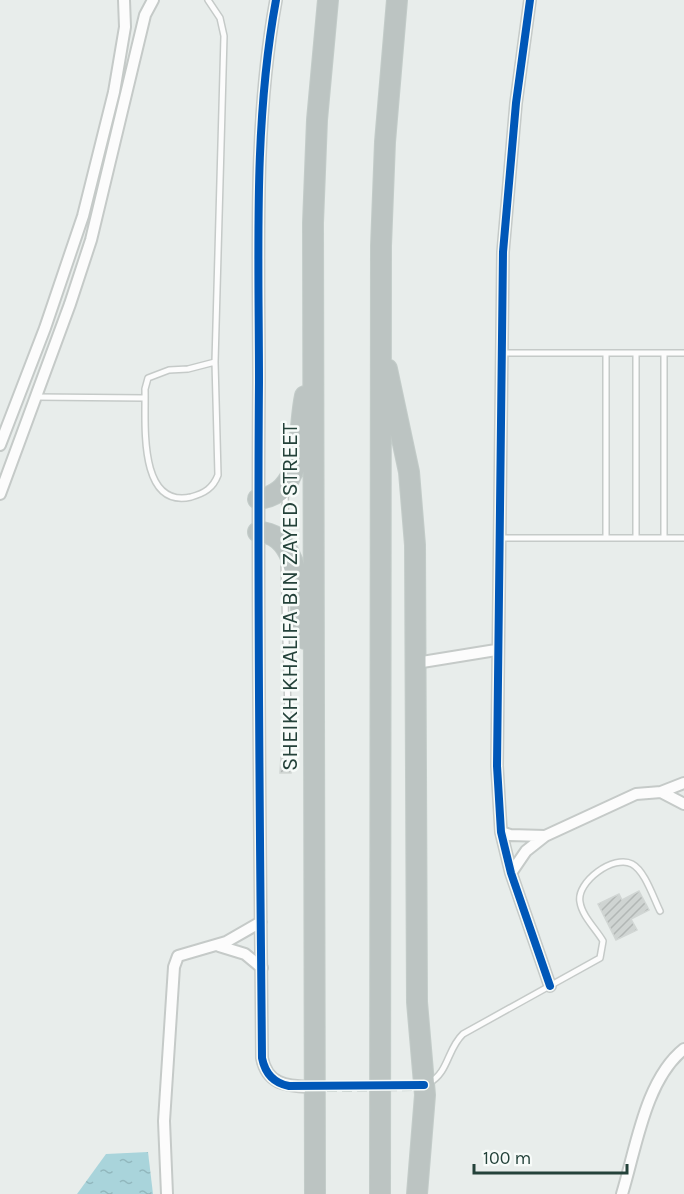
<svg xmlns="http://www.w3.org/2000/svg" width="684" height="1194" font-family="Karla,sans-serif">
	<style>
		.water { fill: url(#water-ripples) }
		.building { fill: url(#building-hatch); stroke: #d1d6d4; stroke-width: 1.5 }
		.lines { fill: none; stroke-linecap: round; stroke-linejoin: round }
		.minor-tunnel { stroke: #c1cbc8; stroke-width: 10; stroke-dasharray: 10 5; stroke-linecap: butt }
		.service-casing { stroke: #c5cac8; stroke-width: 8 }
		.minor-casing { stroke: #c5cac8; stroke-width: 14 }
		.motorway-casing { stroke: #c3ccc9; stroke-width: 22 }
		.service { stroke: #fcfcfc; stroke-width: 5 }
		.minor { stroke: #fcfcfc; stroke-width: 10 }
		.motorway { stroke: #bcc4c2; stroke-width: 20 }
		.cycleway-casing { stroke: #f7fbf9; stroke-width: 11 }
		.cycleway { stroke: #0057b8; stroke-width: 8 }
		.labels { text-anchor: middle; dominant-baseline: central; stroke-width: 5; stroke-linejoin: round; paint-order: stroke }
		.street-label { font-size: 22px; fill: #24423a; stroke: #f7fbf9 }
	</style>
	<defs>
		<pattern id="water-ripples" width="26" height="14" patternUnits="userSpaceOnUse" patternTransform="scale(1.5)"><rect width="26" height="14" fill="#a9d4db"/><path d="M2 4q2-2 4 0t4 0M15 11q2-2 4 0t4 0" fill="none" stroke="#91b7bd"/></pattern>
		<pattern id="building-hatch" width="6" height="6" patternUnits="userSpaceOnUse" patternTransform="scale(1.5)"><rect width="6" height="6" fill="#cfd4d2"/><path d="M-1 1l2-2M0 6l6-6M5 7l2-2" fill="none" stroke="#b2b7b5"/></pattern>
	</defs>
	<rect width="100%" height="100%" fill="#e8edeb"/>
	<path class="water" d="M148 1152 153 1194H77L106 1154Z"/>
	<path class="building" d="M281 757 291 758V773H280Z
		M639 891 649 910 631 919 637 930 616 940 598 904 619 894 622 900Z"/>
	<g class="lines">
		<path class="minor-tunnel" d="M312 1087 419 1086"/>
		<defs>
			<path id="service" d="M208 0 220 18 224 36 215 362 218 475C213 488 205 493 191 497 137 509 146 420 145 389L148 378 169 370 188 369 215 362
				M502 353H684
				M664 353V538
				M606 354V538
				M636 354V538
				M36 397 145 398
				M285 492 286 540
				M499 538H684
				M284 561 288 715
				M429 1083C449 1072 447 1049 463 1034L600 958 603 941C596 929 582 916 580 902 576 882 614 854 632 864 645 871 653 897 660 911"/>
			<path id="minor" d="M276 0C253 125 259 255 259 382 257 607 260 833 262 1058 267 1084 286 1086 309 1087
				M530 0 516 103 503 252 497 766 501 832 511 873 550 986
				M0 445 45 328 83 216 114 92 125 27 124 0
				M0 494 70 304 91 240 145 15 153 0
				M416 663 496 650
				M661 792 684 783
				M501 832 510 835 545 836
				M511 873 526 851 545 836 636 794 661 792 684 804
				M219 946 245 954 262 968
				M167 1194 164 1121 174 967 178 956 226 942 261 922
				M622 1194C636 1149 645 1080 684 1049"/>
			<path id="motorway" d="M387 369 409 472 415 545 417 1002 425 1095 417 1194
				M258 499C306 494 297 432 305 396
				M258 532C303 532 298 606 305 639
				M315 1194 313 223 317 120 328 0
				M380 1194 381 246 385 142 397 0"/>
		</defs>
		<use href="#service" class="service-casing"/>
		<use href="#minor" class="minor-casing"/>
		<use href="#motorway" class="motorway-casing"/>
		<use href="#service" class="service"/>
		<use href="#minor" class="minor"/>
		<use href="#motorway" class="motorway"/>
		<defs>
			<path id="cycleway" d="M276 0C253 125 259 255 259 382 257 607 260 833 262 1058 265 1073 273 1083 289 1086L424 1085
				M530 0 516 103 503 252 497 766 501 832 511 873 550 986"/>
		</defs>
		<use href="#cycleway" class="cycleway-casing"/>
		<use href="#cycleway" class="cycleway"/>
	</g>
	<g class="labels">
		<g class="street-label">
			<text transform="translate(290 597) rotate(-90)">SHEIKH KHALIFA BIN ZAYED STREET</text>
		</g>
	</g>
	<path d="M474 1164v9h153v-9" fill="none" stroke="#24423a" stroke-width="3"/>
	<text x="483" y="1164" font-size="18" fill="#24423a" stroke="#f7fbf9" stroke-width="4.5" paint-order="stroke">100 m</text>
</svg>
